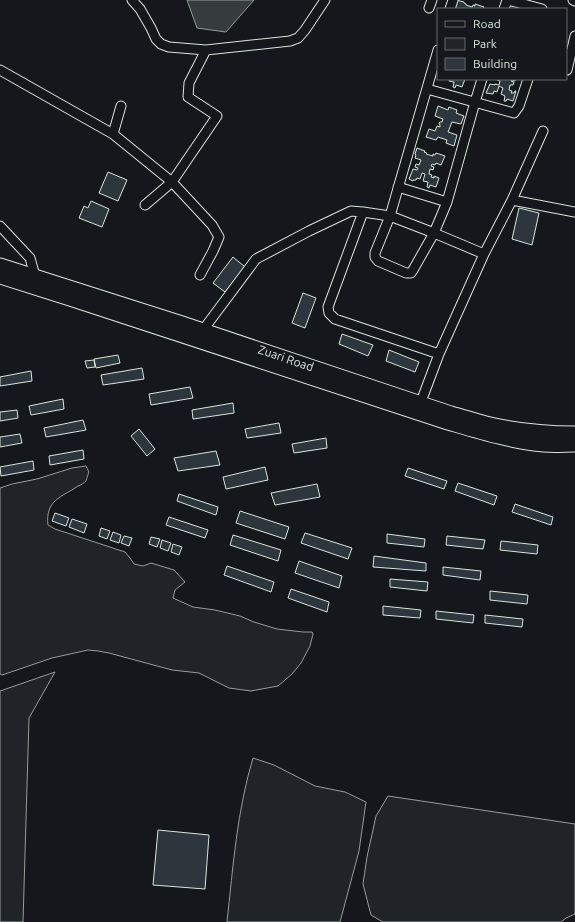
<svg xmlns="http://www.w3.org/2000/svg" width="575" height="922" font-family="Ubuntu,sans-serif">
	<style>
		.green { fill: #202428; stroke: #939e99 }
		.water { fill: #363b3e; stroke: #939e99 }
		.building { fill: #2c363c; stroke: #d8e6dc }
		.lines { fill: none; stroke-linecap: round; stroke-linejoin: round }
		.minor-casing { stroke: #d8e6dc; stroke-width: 11 }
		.highway-casing { stroke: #d8e6dc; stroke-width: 15 }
		.minor { stroke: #14181c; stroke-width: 9 }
		.highway { stroke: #14181c; stroke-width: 13 }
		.labels { text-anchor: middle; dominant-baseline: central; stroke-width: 3; stroke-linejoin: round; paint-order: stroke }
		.street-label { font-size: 12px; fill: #d8e6dc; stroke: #14181c }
	</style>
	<rect width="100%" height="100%" fill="#14181c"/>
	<path class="green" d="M86 466 89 472C88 474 87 478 86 481 84 483 81 485 78 486 62 497 45 500 48 525L55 529 125 552 130 558 134 564 143 566 151 563 174 570 185 582 175 590 173 598 193 607 215 610 240 616 254 622 277 629 303 632H312L313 634 310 646 301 663 292 674 278 686 251 691 229 688 199 673 172 670 109 653 98 651 88 650 52 658 2 675 0 674V488L12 484 37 479 72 468Z
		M55 672 29 718 23 922H0V691Z
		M253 758 274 765 315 786 345 792 366 802 359 851 340 922H227C233 867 237 811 253 758Z
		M388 796 575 824V914L566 918 561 922H383L371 915 363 884 367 857 376 816Z"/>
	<path class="water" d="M187 0H254L226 32 197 28Z"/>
	<path class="building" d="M456 0 464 2V3L466 4V5L472 7 473 5 475 6V4L484 7 483 9H455Z
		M450 79H465L462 87 456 85 455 88 453 87 454 82 449 81Z
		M498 79H516L515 81 512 80 511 81 514 82 513 85H510L509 90 512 91 511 93H514L515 91H516L513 101 507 99 506 101H504L505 96 501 94 503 88 499 86 497 92 494 91 493 94 486 93 490 84 495 85V84L499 85 500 81 497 80Z
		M438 106 448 110 449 107 457 110 456 113 464 116 461 124 452 122 448 132 457 135 454 146 446 143 447 140 438 137 436 140 426 137 429 129 435 131 437 126 440 127V125L439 123 440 122H442L443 119 435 116Z
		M417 148 425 151 424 152 427 153 426 154 433 156V154L435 155 436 153 445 156 441 165 436 163 435 165 432 164 431 166 434 167 433 170 430 169 429 174 432 175 431 177 434 178V176L439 178 436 187 430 185 429 188 427 187 428 182 423 181 425 174 422 173 420 179 417 178 416 180H413V181L409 179 413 169 417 170 418 168 415 167 416 164 419 165 421 160 415 158 416 155 415 154Z
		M108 172 127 180 118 201 99 193Z
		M91 201 109 209 102 227 79 218 84 206 88 208Z
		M519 208 539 213 532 245 512 239Z
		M233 257 245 267 225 292 213 283Z
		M303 293 316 298 305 328 292 323Z
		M342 334 373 345 368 356 339 344Z
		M389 350 419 362 415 372 386 361Z
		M118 355 120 363 96 368 94 359Z
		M94 360 95 367 87 368 85 361Z
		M142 368 144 379 103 385 101 375Z
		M31 371 32 381 0 386V377Z
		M190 387 193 398 151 405 149 394Z
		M63 399 64 409 31 415 29 406Z
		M233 403 234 413 193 419 192 410Z
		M17 410 18 418 0 421V412Z
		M83 420 86 430 46 437 44 428Z
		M279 423 281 433 247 438 245 429Z
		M139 429 155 449 147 456 131 436Z
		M20 434 22 443 0 447V437Z
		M326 438 327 448 294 453 292 444Z
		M83 450 84 459 50 465 49 456Z
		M216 451 220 465 178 471 174 458Z
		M33 461 34 470 1 476 0 467Z
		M265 467 268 480 226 489 223 477Z
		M408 468 447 481 444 489 405 476Z
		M458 483 497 496 494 505 455 491Z
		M317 484 320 497 275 505 271 493Z
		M179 494 218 507 216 515 177 501Z
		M515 504 553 517 551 525 512 512Z
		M240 511 289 527 285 539 236 523Z
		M55 513 69 518 66 526 52 521Z
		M169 517 208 530 205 538 166 525Z
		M72 519 87 524 84 533 69 527Z
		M101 528 110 531 107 539 99 536Z
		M113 532 121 535 119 543 110 540Z
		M305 533 352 548 348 559 301 543Z
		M387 534 425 539 424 547 387 543Z
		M233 535 281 550 278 561 230 545Z
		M124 536 132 538 129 546 121 543Z
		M447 536 485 540 483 549 446 545Z
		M151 537 160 539 157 547 149 544Z
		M162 540 171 543 168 551 160 548Z
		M501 541 538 545 537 554 500 550Z
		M173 544 182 547 179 555 171 552Z
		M374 556 426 563V571L373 567Z
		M299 561 342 576 339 588 295 573Z
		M227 566 274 582 271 592 224 575Z
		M443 567 481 571 480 580 443 575Z
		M390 579 428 582 427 591 390 587Z
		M291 589 329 602 327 612 288 598Z
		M490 591 528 595 527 604 490 600Z
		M383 606 421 610 420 618 383 615Z
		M436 611 474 615 473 623 436 619Z
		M485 615 523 619 522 627 485 623Z
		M158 830 209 835 205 889 153 885Z"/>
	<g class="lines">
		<defs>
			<path id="minor" d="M132 0 140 9 151 28 156 39 161 44 169 47 206 50 290 41 298 38 305 30 325 0
				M508 0 542 9
				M573 0 575 1
				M429 8 432 0
				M450 9 453 0
				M504 9 507 0
				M438 50 390 216 375 253V257L378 261 406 273H411L413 270 434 233 447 202 475 102 482 79
				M0 70 113 134
				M567 70 575 36
				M427 89 514 113 519 106 528 79
				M121 106 113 134 172 182 217 116 188 97 189 83 206 50
				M398 187 447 202
				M512 200 575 212
				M145 205 172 182 212 225 219 237 213 251 200 275
				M363 212 328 307 329 313 335 319 439 354
				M0 226 30 258 35 276
				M203 330 256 259 309 231 351 211 363 212 390 216 434 233 484 254
				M419 407 439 354 484 254 512 200 543 131"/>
			<path id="highway" d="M0 265 182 323 451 413C463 416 474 420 486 423 514 430 547 433 575 433
				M0 277 70 299 448 423C479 432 511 442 544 445 554 446 565 445 575 445"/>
		</defs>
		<use href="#minor" class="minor-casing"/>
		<use href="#highway" class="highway-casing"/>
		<use href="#minor" class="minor"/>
		<use href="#highway" class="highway"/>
	</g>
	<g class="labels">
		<g class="street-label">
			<text transform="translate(286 358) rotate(19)">Zuari Road</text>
		</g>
	</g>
	<rect x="437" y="8" width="130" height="72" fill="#14181c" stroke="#626a69"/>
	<rect x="445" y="21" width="20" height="6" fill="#14181c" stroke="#626a69"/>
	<text x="473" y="28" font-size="12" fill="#d8e6dc">Road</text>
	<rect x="445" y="38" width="20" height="12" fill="#202428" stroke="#626a69"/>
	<text x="473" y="48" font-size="12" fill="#d8e6dc">Park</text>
	<rect x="445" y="58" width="20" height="12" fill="#2c363c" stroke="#626a69"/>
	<text x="473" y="68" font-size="12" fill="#d8e6dc">Building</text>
</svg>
